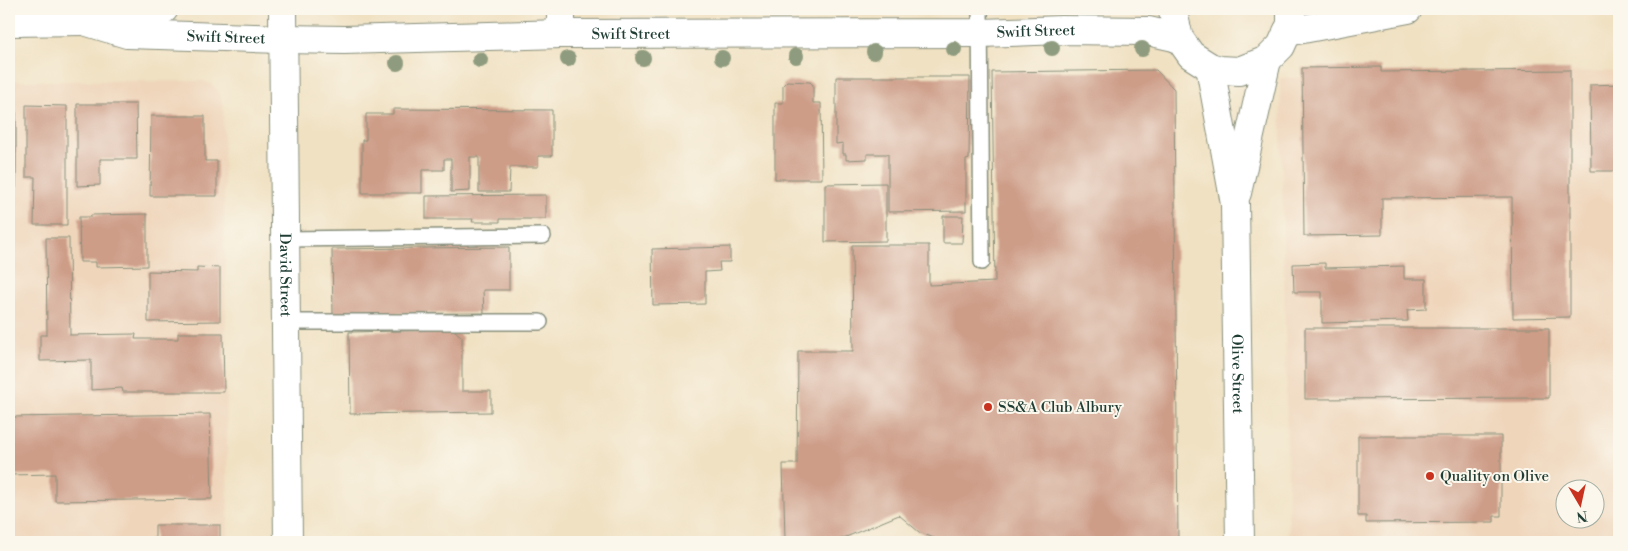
<svg xmlns="http://www.w3.org/2000/svg" width="1628" height="551" font-family="'Libre Bodoni',serif">
	<style>
		.built { fill: #efd6bb; fill-rule: evenodd }
		.building { fill: #cd9d88 }
		.lines { fill: none; stroke-linecap: round; stroke-linejoin: round }
		.service-casing { stroke: #888f7b; stroke-width: 18 }
		.tertiary-casing { stroke: #888f7b; stroke-width: 30 }
		.secondary-casing { stroke: #888f7b; stroke-width: 30 }
		.service { stroke: #fff; stroke-width: 15 }
		.tertiary { stroke: #fff; stroke-width: 28 }
		.secondary { stroke: #fff; stroke-width: 28 }
		.tree { fill: #8f9b7e }
		.poi-dot { fill: #c8321e; stroke: #fbf7ec; stroke-width: 2 }
		.labels { text-anchor: middle; dominant-baseline: central; stroke-width: 4; stroke-linejoin: round; paint-order: stroke }
		.street-label { font-size: 15px; fill: #1f3d34; stroke: #fbf7ec }
		.poi-label { font-size: 15px; fill: #1f3d34; stroke: #fbf7ec; text-anchor: start }
	</style>
	<rect width="100%" height="100%" fill="#fbf7ec"/>
	<filter id="ink" filterUnits="userSpaceOnUse"><feTurbulence type="fractalNoise" baseFrequency=".02" numOctaves="2"/><feDisplacementMap in="SourceGraphic" scale="10" xChannelSelector="R" yChannelSelector="G"/><feConvolveMatrix kernelMatrix="1 2 1 2 8 2 1 2 1" color-interpolation-filters="sRGB"/></filter>
	<filter id="wash" filterUnits="userSpaceOnUse"><feTurbulence type="fractalNoise" baseFrequency=".0096" numOctaves="4" result="noise"/><feDisplacementMap in="SourceGraphic" scale="20" xChannelSelector="R" yChannelSelector="G"/><feGaussianBlur stdDeviation="1.12" result="paint"/><feColorMatrix in="noise" values="0 0 0 0 0 0 0 0 0 0 0 0 0 0 0 0 0 1.4 0 .05"/><feComposite in="paint" operator="in"/></filter>
	<g filter="url(#wash)">
		<rect width="100%" height="100%" fill="#f0e1c2"/>
		<path class="built" d="M1619 71V542H1289L1280 78ZM1566 488H1596V518H1566Z
			M9 81H202L211 84 220 93 223 107 228 542H9Z"/>
		<g id="blocks">
			<path class="building" d="M1381 67V72L1570 70V317L1513 318 1512 197 1382 198V235L1304 236 1302 68Z
				M1156 70 1174 89 1178 542H941V541L919 532 899 515 834 542H797L796 540H785L783 464H797L798 351H853L852 245H929V285L995 282 992 72Z
				M836 77H970L969 159 966 160V211L888 212V154H867V159L846 160V154H843V143L836 144Z
				M787 81 810 82 813 85V103H821L822 179H775V103H783V85Z
				M1619 84V171H1591L1590 85Z
				M77 104H136L137 159H100V185L77 186Z
				M26 105 67 106V225H34L35 177H26Z
				M393 109 552 110V156H538V167H510L509 192H479V157H470V191L451 192V159H444V170H422V193H362V140H366V114H393Z
				M9 112H16V188H9Z
				M151 116H205V161H217V196H150Z
				M886 183V241L825 242V184Z
				M546 195V219H500V222H472L473 219H426V196Z
				M147 214V266L96 267V262H80L79 217H91V215Z
				M943 216H963L962 243H943Z
				M46 238H69L70 335 136 334 135 339H178V333H223L224 392H123L122 388 91 390V360L40 361V335H47Z
				M509 247V290H483L484 313 333 314 332 249Z
				M730 247V262H719L720 271 705 272V304L653 305 652 249Z
				M1325 263V268L1404 266V279H1426V309L1407 310 1408 321 1322 323V292H1294L1293 264Z
				M197 267 220 268V321L148 322V271L197 272Z
				M1305 328H1549V398L1305 399Z
				M454 330 462 337V391H491V412L350 414 349 332Z
				M210 414 212 499 55 501V474L9 475V417Z
				M1358 436H1501V516H1494V522L1366 523V516H1358Z
				M155 525H220V542H155Z"/>
		</g>
	</g>
	<g filter="url(#ink)">
		<use href="#blocks" fill-opacity="0" stroke="#888f7b" stroke-width="1"/>
		<g class="lines">
			<defs>
				<path id="service" d="M980 9 982 262
					M286 239 543 236
					M286 322H540"/>
				<g id="tertiary">
					<path d="M1173 9V12L1179 38 1191 55 1210 67 1220 70 1239 71 1267 60 1281 46 1291 24V9"/>
					<path id="s1" d="M84 21 127 34 283 39 344 40 561 34 981 33 1061 30 1148 31 1179 38"/>
					<path d="M9 22 84 21 139 10 164 9"/>
					<path d="M1287 32 1408 9"/>
					<path d="M561 34V9"/>
					<path id="s2" d="M1210 67 1235 204 1240 542"/>
					<path d="M1237 193 1267 60"/>
				</g>
				<g id="secondary">
					<path id="s3" d="M283 9 288 542"/>
				</g>
			</defs>
			<use href="#service" class="service-casing"/>
			<use href="#tertiary" class="tertiary-casing"/>
			<use href="#secondary" class="secondary-casing"/>
			<use href="#service" class="service"/>
			<use href="#tertiary" class="tertiary"/>
			<use href="#secondary" class="secondary"/>
		</g>
		<g class="tree">
			<circle cx="1052" cy="48" r="8"/>
			<circle cx="954" cy="49" r="8"/>
			<circle cx="1142" cy="49" r="8"/>
			<circle cx="874" cy="52" r="8"/>
			<circle cx="796" cy="56" r="8"/>
			<circle cx="643" cy="58" r="8"/>
			<circle cx="722" cy="58" r="8"/>
			<circle cx="568" cy="59" r="8"/>
			<circle cx="480" cy="60" r="8"/>
			<circle cx="397" cy="63" r="8"/>
		</g>
	</g>
	<g class="poi-dot">
		<circle cx="988" cy="407" r="5"/>
		<circle cx="1430" cy="476" r="5"/>
	</g>
	<g class="labels">
		<g class="street-label">
			<text stroke="none"><textPath href="#s1" startOffset="954">Swift Street</textPath></text>
			<text stroke="none"><textPath href="#s1" startOffset="549">Swift Street</textPath></text>
			<text stroke="none"><textPath href="#s1" startOffset="144">Swift Street</textPath></text>
			<text stroke="none"><textPath href="#s3" startOffset="266">David Street</textPath></text>
			<text stroke="none"><textPath href="#s2" startOffset="309">Olive Street</textPath></text>
		</g>
		<g class="poi-label">
			<text x="998" y="407">SS&amp;A Club Albury</text>
			<text x="1440" y="476">Quality on Olive</text>
		</g>
	</g>
	<rect width="1628" height="551" fill="none" stroke="#fbf7ec" stroke-width="30"/>
	<g transform="translate(1580 504) rotate(171)"><circle r="24" fill="#fbf7ec" stroke="#a3ada2"/>
	<path d="M0-4L9 19L0 12L-9 19Z" fill="#c8321e"/>
	<text y="-8" font-size="14" font-weight="bold" text-anchor="middle" fill="#1f3d34">N</text>
	</g>
</svg>
